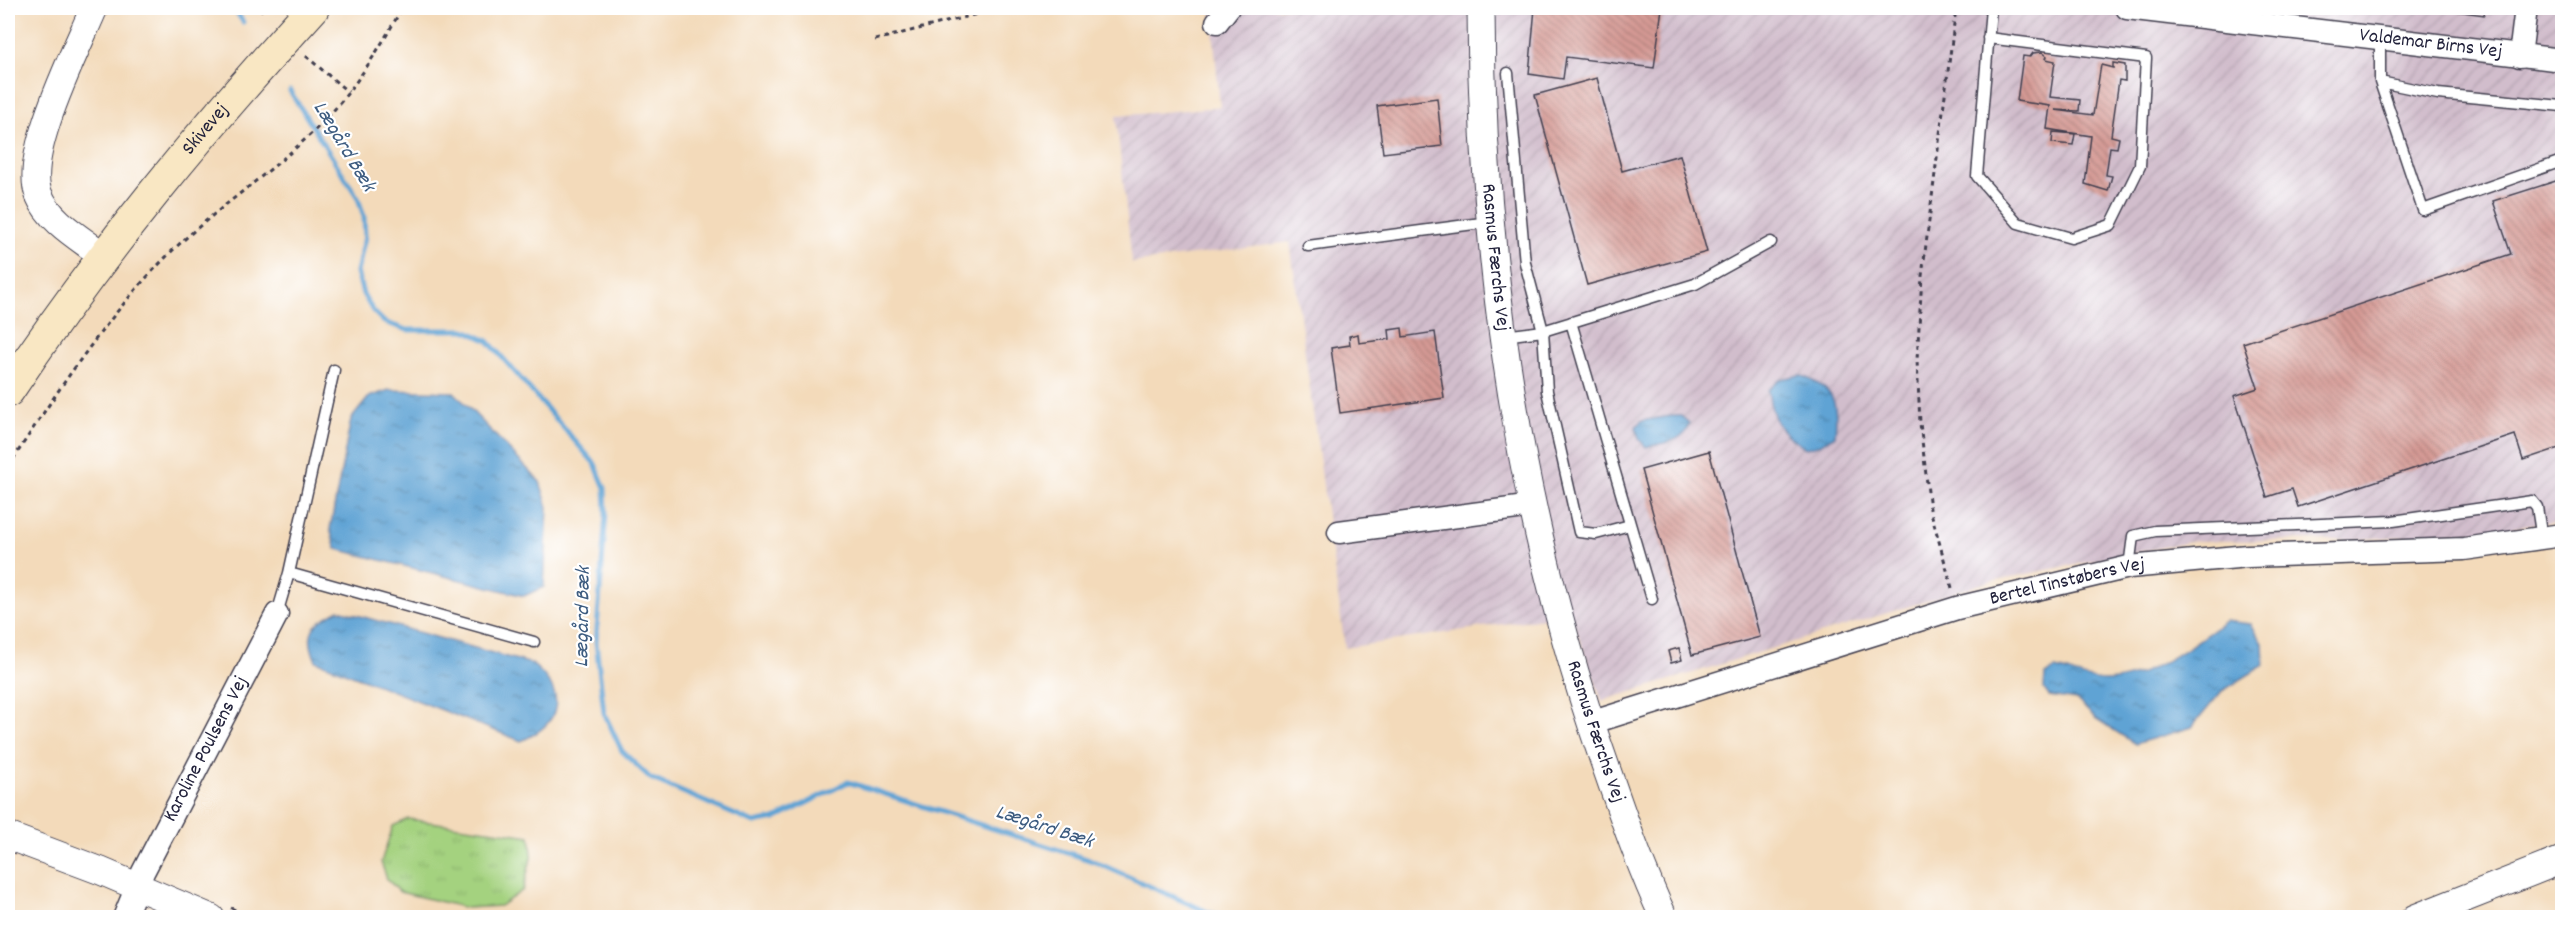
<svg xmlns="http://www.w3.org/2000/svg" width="2570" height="925" font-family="Dekko,sans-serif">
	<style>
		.industrial { fill: url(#industrial-furrows) }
		.grass { fill: url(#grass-tufts); stroke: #637a5d; stroke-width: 1.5 }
		.water { fill: url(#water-ripples); stroke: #406288; stroke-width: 1.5 }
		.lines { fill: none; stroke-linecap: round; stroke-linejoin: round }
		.stream { stroke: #5ea3d4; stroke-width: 5 }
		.building { fill: url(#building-back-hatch) }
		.service-casing { stroke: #413e4e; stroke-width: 13 }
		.minor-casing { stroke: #413e4e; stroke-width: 25 }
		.tertiary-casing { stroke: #413e4e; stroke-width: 29 }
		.secondary-casing { stroke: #413e4e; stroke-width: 34 }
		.path { stroke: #413e4e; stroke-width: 3; stroke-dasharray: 4.5 4.5; stroke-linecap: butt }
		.service { stroke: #fff; stroke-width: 10 }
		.minor { stroke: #fff; stroke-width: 22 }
		.tertiary { stroke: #fff; stroke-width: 27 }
		.secondary { stroke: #f9e7c3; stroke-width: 32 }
		.labels { text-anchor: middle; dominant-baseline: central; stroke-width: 4.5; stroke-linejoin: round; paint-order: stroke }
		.street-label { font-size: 20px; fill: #22223b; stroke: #fff }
		.water-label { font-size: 21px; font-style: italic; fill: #3d5c80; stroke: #fff }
	</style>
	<defs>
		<pattern id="industrial-furrows" width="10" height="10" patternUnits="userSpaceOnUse" patternTransform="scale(1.5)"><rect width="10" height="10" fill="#d1bdcc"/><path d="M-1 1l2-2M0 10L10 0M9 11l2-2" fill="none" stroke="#b3a2b0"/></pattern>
		<pattern id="grass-tufts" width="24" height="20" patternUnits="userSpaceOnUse" patternTransform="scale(1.5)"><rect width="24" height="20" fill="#a4d27f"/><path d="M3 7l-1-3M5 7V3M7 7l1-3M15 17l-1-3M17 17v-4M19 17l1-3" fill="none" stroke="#8db46f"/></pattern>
		<pattern id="water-ripples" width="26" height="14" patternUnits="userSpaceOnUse" patternTransform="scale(1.5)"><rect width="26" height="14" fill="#5ea3d4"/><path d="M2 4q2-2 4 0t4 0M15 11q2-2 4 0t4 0" fill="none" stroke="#4d84ad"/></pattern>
		<pattern id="building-back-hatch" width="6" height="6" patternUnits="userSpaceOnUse" patternTransform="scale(1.5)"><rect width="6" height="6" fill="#d59a94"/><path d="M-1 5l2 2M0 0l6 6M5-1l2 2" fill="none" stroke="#ac7d7a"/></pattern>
	</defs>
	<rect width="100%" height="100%" fill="#fff"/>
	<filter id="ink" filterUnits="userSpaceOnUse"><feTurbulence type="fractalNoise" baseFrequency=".0167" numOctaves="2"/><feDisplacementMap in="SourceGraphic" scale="12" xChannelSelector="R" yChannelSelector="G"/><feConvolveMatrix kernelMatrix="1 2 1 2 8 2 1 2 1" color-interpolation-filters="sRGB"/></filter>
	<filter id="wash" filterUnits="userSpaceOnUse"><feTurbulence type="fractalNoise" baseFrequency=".008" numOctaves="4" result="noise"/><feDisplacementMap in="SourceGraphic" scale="24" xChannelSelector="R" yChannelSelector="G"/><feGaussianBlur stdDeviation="1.35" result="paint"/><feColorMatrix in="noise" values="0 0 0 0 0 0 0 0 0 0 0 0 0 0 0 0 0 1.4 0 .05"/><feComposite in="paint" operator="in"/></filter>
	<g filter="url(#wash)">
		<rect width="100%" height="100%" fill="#f3daba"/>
		<path class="industrial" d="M1211 8H2562V521L2483 532 2347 540 2195 541 1991 581 1602 701 1570 614 1345 648 1290 242 1132 263 1116 116 1220 107Z"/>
		<path class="grass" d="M408 819 530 836 532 854 523 890 500 906 467 908 400 892 387 879 381 862 393 826Z"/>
		<path class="water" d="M1800 375C1835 390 1838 399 1835 436L1821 444 1806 448C1779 433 1772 420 1768 390L1781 379Z
			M389 390 454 392 540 482 548 507 544 587 524 596 336 549 330 529 351 419 369 397Z
			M1671 416H1681L1689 423C1686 442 1662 443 1646 447L1639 439 1636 427 1641 421Z
			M339 610 532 664C567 693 563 723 521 741L316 661C303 631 313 624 339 610Z
			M2225 621 2251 624 2263 643 2264 665 2222 691 2192 727 2135 744 2095 718 2077 700 2049 696 2044 689 2045 675 2055 669C2070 672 2090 681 2105 681 2147 680 2193 645 2225 621Z"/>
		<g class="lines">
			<path class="stream" d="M234 8 243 22
				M290 91 358 198 364 217 365 237 357 272 363 294 373 311 384 322 407 330H465L488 341 595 464 605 488 606 513 596 642 604 713 622 751 650 778 754 823 775 819 848 782 1093 861 1210 913 1226 918"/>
		</g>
		<g id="blocks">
			<path class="building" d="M1535 8H1662L1654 68 1566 57 1563 79 1529 74Z
				M2434 8H2485L2484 15Z
				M2042 52 2047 56 2046 59 2055 61 2050 97 2080 100 2079 111 2055 110 2093 115 2101 65 2113 68V63L2125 65V81L2119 80 2111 136 2119 138 2117 148 2110 147 2106 175 2112 176 2108 191 2085 184 2091 136 2047 129 2050 106 2017 101 2023 56 2030 57 2033 53Z
				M1597 78 1622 171 1680 155 1707 252 1587 285 1535 95Z
				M1437 98 1442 146 1383 153 1377 106Z
				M2053 132 2075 134 2073 145 2052 143Z
				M2559 180 2562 191V447L2523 460 2515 435 2298 507 2292 489 2267 497 2234 396 2258 388 2243 343 2511 254 2493 201Z
				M1402 328 1403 337 1435 332 1444 398 1340 413 1331 348 1350 345 1349 336 1358 334 1359 343 1390 339 1389 330Z
				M1709 451 1760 637 1692 655 1641 470Z
				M1679 648 1682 660 1671 663 1668 651Z"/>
		</g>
	</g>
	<g filter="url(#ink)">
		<use href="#blocks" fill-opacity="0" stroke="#413e4e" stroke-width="1.5"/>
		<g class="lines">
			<defs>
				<path id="service" d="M2380 37V82L2423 210 2562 161
					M1988 38 2146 58 2140 166 2111 225 2071 238 2018 223 1977 176 1991 8
					M1508 73 1525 263 1543 331 1547 391 1579 532 1596 534 1630 525
					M2380 82 2438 94 2562 106
					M1308 246 1489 222
					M1571 322 1652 599
					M1504 336 1543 331 1695 284 1771 242
					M2129 567 2133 536 2155 531 2393 521 2532 501 2537 507 2542 539
					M289 573 334 370
					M277 614 289 573 534 642"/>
				<g id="minor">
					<path id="s1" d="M2127 8 2562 60"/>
					<path d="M1217 22 1228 8"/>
					<path d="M2520 56 2526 8"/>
					<path d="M1339 532 1533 506"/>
					<path id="s2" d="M1590 723 1957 608 2129 567 2248 556 2464 549 2562 535"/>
					<path id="s3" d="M124 918 143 872 277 614"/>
				</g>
				<g id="tertiary">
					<path d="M94 8C77 49 22 155 39 195 50 222 80 238 102 255"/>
					<path id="s4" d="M1481 8C1481 267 1521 528 1608 773 1625 822 1642 871 1664 918"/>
					<path d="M8 836 101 871 211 918"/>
					<path d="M2415 918 2562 860"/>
				</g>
				<g id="secondary">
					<path id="s5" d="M8 391C99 254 203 129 313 8"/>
				</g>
			</defs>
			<use href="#service" class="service-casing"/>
			<use href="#minor" class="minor-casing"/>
			<use href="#tertiary" class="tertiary-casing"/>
			<use href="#secondary" class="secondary-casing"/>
			<path class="path" d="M259 8 265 13
				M875 40 1001 8
				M306 56 348 92
				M8 467C58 390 107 315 173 250 220 205 276 170 322 123 354 90 380 48 402 8
				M1952 588 1930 509 1920 423 1917 360 1922 276 1956 8
				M231 908 253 918"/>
			<use href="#service" class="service"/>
			<use href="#minor" class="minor"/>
			<use href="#tertiary" class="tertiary"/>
			<use href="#secondary" class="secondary"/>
		</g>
	</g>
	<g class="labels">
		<g class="street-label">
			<text stroke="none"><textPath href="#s1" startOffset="306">Valdemar Birns Vej</textPath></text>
			<text stroke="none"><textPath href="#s5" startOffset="328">Skivevej</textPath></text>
			<text stroke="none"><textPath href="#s4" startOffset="250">Rasmus Færchs Vej</textPath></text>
			<text stroke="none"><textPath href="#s2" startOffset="498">Bertel Tinstøbers Vej</textPath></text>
			<text stroke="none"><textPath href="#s4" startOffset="736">Rasmus Færchs Vej</textPath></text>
			<text stroke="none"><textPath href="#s3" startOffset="188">Karoline Poulsens Vej</textPath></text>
		</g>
		<g class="water-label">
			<text transform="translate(343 147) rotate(59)">Lægård Bæk</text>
			<text transform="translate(584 617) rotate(-89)">Lægård Bæk</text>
			<text transform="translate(1044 828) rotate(18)">Lægård Bæk</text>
		</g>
	</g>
	<rect width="2570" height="925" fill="none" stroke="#fff" stroke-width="30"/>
</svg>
